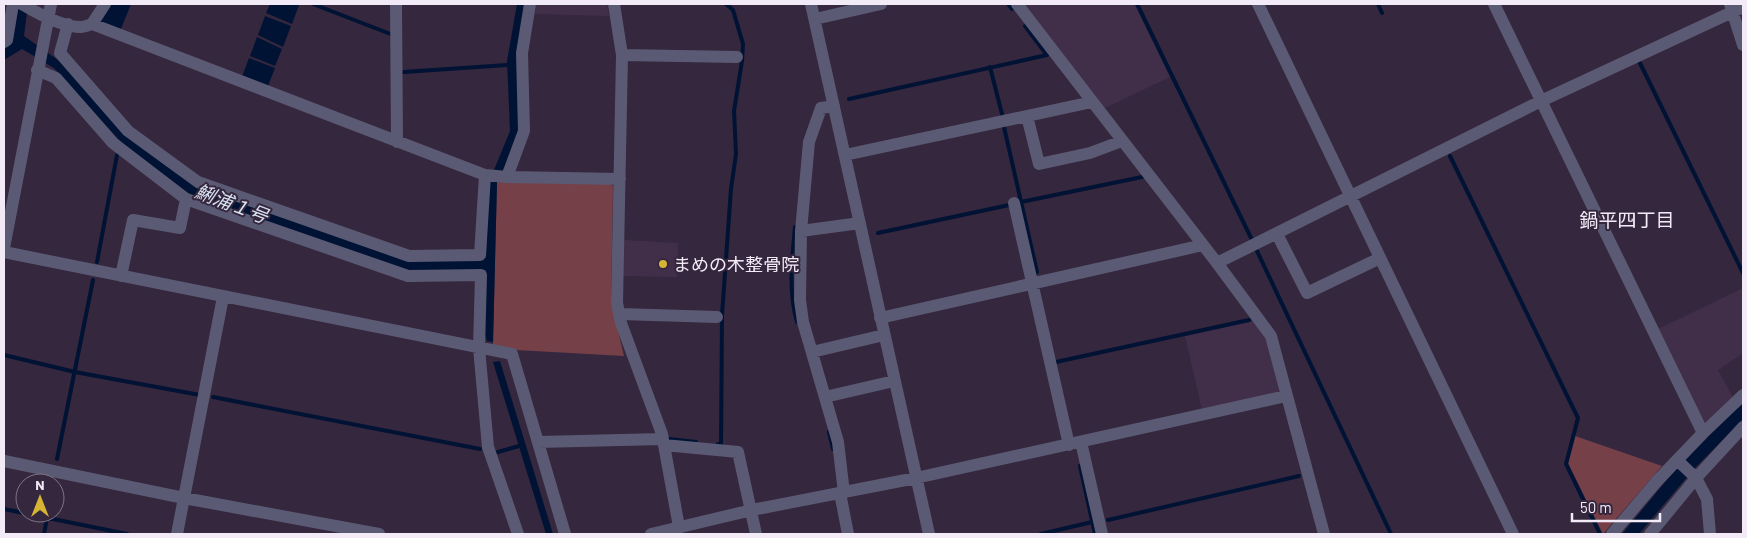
<svg xmlns="http://www.w3.org/2000/svg" width="1747" height="538" font-family="Barlow,'Noto Sans JP',sans-serif">
	<style>
		.built { fill: #412f4a }
		.green { fill: #764049 }
		.water { fill: #001334 }
		.lines { fill: none; stroke-linecap: round; stroke-linejoin: round }
		.stream { stroke: #001334; stroke-width: 4 }
		.minor { stroke: #5b5a74; stroke-width: 12 }
		.poi-dot { fill: #d6b534; stroke: #35273d; stroke-width: 2 }
		.labels { text-anchor: middle; dominant-baseline: central; stroke-width: 4; stroke-linejoin: round; paint-order: stroke }
		.poi-label { font-size: 18px; fill: #f3eaf8; stroke: #35273d; text-anchor: start }
		.water-label { font-size: 19px; font-style: italic; fill: #d9e4f3; stroke: #35273d }
		.neighbourhood-label { font-size: 19px; fill: #f3eaf8; stroke: #35273d }
	</style>
	<rect width="100%" height="100%" fill="#35273d"/>
	<path class="built" d="M536 4H607L609 16 535 14Z
		M1023 4H1135L1170 77 1105 108Z
		M624 240 678 243 677 277 623 276Z
		M1743 288V353L1718 370 1734 399 1706 426 1658 329Z
		M1255 321 1266 337 1283 391 1202 410 1185 336Z"/>
	<path class="green" d="M497 182 609 184 613 186 611 302 624 356 516 350 493 346Z
		M1575 436 1662 466 1603 534 1568 463Z"/>
	<path class="water" d="M18 4H28L24 36 65 65 192 184 409 262 486 258 489 182 510 131 507 61 517 4H525L519 131 512 152 497 182 493 342 487 341 484 331 486 270 408 272 188 193 122 143 54 68 22 49 4 60V47Z
		M108 4H131L120 31 100 23Z
		M270 4 299 5 292 24 266 13Z
		M265 16 291 26 283 47 258 35Z
		M257 37 282 49 275 66 250 56Z
		M249 58 275 68 268 86 242 77Z
		M500 361 553 534H546L493 362Z
		M1743 402V419L1693 470 1639 534H1622L1676 469Z"/>
	<g class="lines">
		<path class="stream" d="M313 4 393 35
			M1008 4 1012 9
			M1137 4 1253 242
			M1378 4 1382 13
			M1640 63 1743 273
			M990 67 1002 114
			M404 72 507 65
			M849 99 1047 55 1025 26
			M1004 127 1037 272
			M1450 156 1578 418 1566 464 1600 534
			M1021 202 1142 177
			M795 227C792 259 788 291 797 322
			M878 233 1009 205
			M1257 251 1391 534
			M97 262 117 155
			M4 355 75 372 200 395
			M1056 362 1249 320
			M213 397 480 449
			M829 432 833 449
			M669 439 696 442
			M718 444 721 445 722 315 731 189 736 154 734 111 742 61 743 44 733 10 726 4
			M498 452 519 446
			M57 459 93 280
			M1080 466 1095 534
			M53 483V481
			M4 509 127 534
			M1108 520 1299 476
			M44 534 48 513
			M1041 534 1092 522"/>
		<path class="minor" d="M22 4C37 13 63 27 81 27 84 27 89 25 92 24L485 175 507 177 620 179
			M396 4 397 142
			M614 4 622 55 617 303 621 323 662 434 679 527
			M811 4 929 534
			M1017 4 1217 263 1271 336 1324 534
			M1258 4 1513 534
			M1494 4 1703 433
			M1730 4 1743 45
			M815 19 881 4
			M68 24 60 53 128 131 198 182 409 256 480 255 485 175
			M92 24 105 4
			M4 42 7 40 13 4
			M622 55 737 57
			M37 70 56 78 113 143 186 199 408 276 481 275 479 348 488 447 518 534
			M834 106 821 108 809 142 801 231 800 300 803 322 838 442 844 493
			M1027 116 1039 164 1090 153 1122 141
			M845 155 1092 102
			M507 177 524 131 522 53 530 4
			M1014 203 1069 445
			M801 231 860 223
			M1277 234 1307 293 1380 258
			M4 248 51 4
			M4 252 512 354 565 534
			M1217 263 1541 101 1743 7
			M121 276 133 220 180 228 186 199
			M620 314 717 317
			M880 318 1203 245
			M812 352 884 335
			M825 397 894 381
			M538 442 663 439
			M1081 442 1102 534
			M664 445 738 452 756 534
			M1677 460 1696 478 1707 499 1710 534
			M4 461 184 498 379 534
			M840 493 848 534
			M177 534 223 297
			M651 534 752 510 916 478 1286 396
			M1612 534 1657 481 1703 433 1743 395
			M1650 534 1696 478 1743 427"/>
	</g>
	<circle class="poi-dot" cx="663" cy="264" r="5"/>
	<g class="labels">
		<g class="poi-label">
			<text x="673" y="264">まめの木整骨院</text>
		</g>
		<g class="water-label">
			<text transform="translate(232 203) rotate(21)">鯏浦１号</text>
		</g>
		<g class="neighbourhood-label">
			<text x="1627" y="219">鍋平四丁目</text>
		</g>
	</g>
	<rect width="1747" height="538" fill="none" stroke="#f3eaf8" stroke-width="10"/>
	<g transform="translate(40 498)"><circle r="24" fill="#35273d" stroke="#817588"/>
	<path d="M0-4L9 19L0 12L-9 19Z" fill="#d6b534"/>
	<text y="-8" font-size="14" font-weight="bold" text-anchor="middle" fill="#f3eaf8">N</text>
	</g>
	<path d="M1572 513v8h88v-8" fill="none" stroke="#f3eaf8" stroke-width="2.5"/>
	<text x="1580" y="513" font-size="15" fill="#f3eaf8" stroke="#35273d" stroke-width="4" paint-order="stroke">50 m</text>
</svg>
